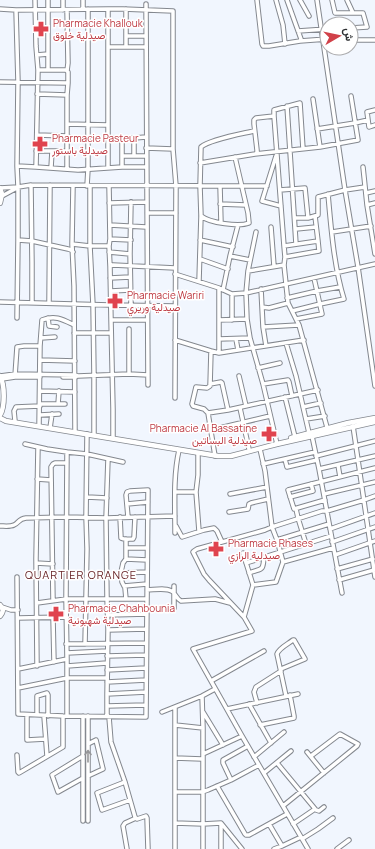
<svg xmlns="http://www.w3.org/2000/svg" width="375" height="849" font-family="Manrope,Vazirmatn,sans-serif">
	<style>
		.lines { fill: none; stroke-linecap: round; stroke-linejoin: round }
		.minor-casing { stroke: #84888f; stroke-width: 5.5 }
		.major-casing { stroke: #84888f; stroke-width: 6 }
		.minor { stroke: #fff; stroke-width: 3.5 }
		.major { stroke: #fff; stroke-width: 4.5 }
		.oneway { stroke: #969698 }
		.labels { text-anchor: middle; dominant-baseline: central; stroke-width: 3; stroke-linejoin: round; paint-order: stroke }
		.health-label { font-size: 10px; fill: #be3a42; stroke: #fff; text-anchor: start }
		.neighbourhood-label { font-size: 11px; letter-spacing: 1px; fill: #631e21; stroke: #fff }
	</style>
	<rect width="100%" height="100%" fill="#f1f6fe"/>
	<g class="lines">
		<defs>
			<path id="minor" d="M48 0V70
				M257 0 262 44 263 46H269L300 41 327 39
				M276 0 283 25 285 44
				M287 0 301 39 300 41
				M300 0 309 16
				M317 0 345 190 358 267 375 386
				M332 0 335 13H363L367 27 351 28
				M347 0 353 13
				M146 4C146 131 147 258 148 385
				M0 9 16 10 108 9V168
				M83 9V0
				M108 9H123L173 11V149L176 186 175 398
				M126 9V47H146
				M16 10 18 82 17 166 18 187V240L17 318
				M63 10V0
				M298 31 327 29
				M126 36H146
				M351 40H375
				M108 47H126
				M37 55 48 54
				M38 70H66L68 72V83
				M67 71 68 63 67 10
				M0 82 68 83 67 95V169
				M37 94 67 95
				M313 99 320 147
				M287 106 296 244
				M375 110 367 112 369 127 375 125
				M67 124 108 125
				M317 129 355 123 368 120
				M37 135 68 136
				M108 138H134V156H146
				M122 138V167
				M134 138 146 137
				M146 148 173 149
				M303 149 300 103 274 110V116L284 246 285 257 284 265 288 303 299 325 328 431
				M36 151H67
				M255 154 257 153V150L254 124V120L256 118 274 116
				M122 156H134
				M276 156 262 201 281 206
				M200 163 255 154 320 147 358 140 351 96
				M17 166 36 167 38 70 36 46 35 0
				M36 167 78 170 122 167H146
				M363 167 367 205
				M51 168 52 151
				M31 185 32 263V303
				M73 186 72 244 74 286 75 432
				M87 186 88 169V9
				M90 186V246L93 305 94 376V435
				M109 186 110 239 109 246 110 266 111 320 113 409V438
				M220 186 221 223
				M0 188 18 187 31 185 267 186
				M280 190 305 188 308 218
				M366 193 375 191
				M2 196 15 189
				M109 203 147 202
				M375 203 367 205 375 254
				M220 204 246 205
				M147 213H176
				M201 216C210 223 239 227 249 223L248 213 235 157
				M295 218H308L318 215V197L345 190 365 187
				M110 225 146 227
				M271 227 274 266
				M296 229 316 227
				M256 232 248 271 246 293 247 319 250 338 263 384 277 444
				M332 232 371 226
				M110 239 131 240
				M18 240 32 241 68 249 71 250 73 252
				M200 240 233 247
				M72 244 90 246H109
				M284 246 318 241
				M109 252 130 254
				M230 256 250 260
				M285 257 319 251 318 241 315 216
				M200 259 228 269
				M110 266 113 265 175 268
				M248 271 284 265
				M175 274 219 288 232 294 246 293 375 264
				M110 278 130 277
				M199 281 201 216 200 186 201 147C211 139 241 134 254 131
				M219 288V353
				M261 289 263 327 266 346
				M223 290 230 256 238 225
				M111 291 130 290
				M232 294V320
				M287 298 317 291 340 287
				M0 302 110 305 175 306
				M49 303 50 185
				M131 305 130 254 131 202
				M262 307 269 308 288 303
				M292 311 320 304 344 299C334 267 331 228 328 194
				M48 318 49 326 57 327
				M296 319 322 314 314 278
				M111 320H147
				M219 320 247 319
				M263 327 299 325
				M74 333H111
				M41 338 55 337
				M219 339 250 338
				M236 339 238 350
				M175 340 211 351 219 353 304 340
				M286 343 296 376 309 433
				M40 360 75 361
				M258 368 280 363
				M129 374 148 375
				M0 376 15 374 75 375 78 376 129 374V329
				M15 376 17 347 24 346H40
				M239 376 246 406
				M63 377H76
				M2 379 15 377H40
				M210 384 221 382 222 383 228 410
				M263 384 288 380 289 382 292 396
				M40 391 75 392
				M285 397 295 437
				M40 404H58L59 391
				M58 404H65
				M303 407 321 403
				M240 408 249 449
				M208 413 204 409 193 406 192 404 196 387 207 388 210 386 211 351
				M40 415 59 414
				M306 419 325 416
				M15 421 14 411 16 407 40 406
				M39 426 40 346 42 320C55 315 62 319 74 325
				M353 426 358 460 375 577
				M50 428 52 414
				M211 430 270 416
				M312 436 319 469 342 593
				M25 444 47 449 67 452
				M215 456 208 413 228 410 318 390
				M316 456 375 441
				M285 459 287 467 317 460
				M263 464 315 452
				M338 465 340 477
				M319 469 375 456
				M37 479 51 480
				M175 492H196L198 475V453
				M196 492 199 531
				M230 494 267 487
				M324 494 375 482
				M87 497 107 498
				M290 497 313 491 311 484
				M325 500 294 509 288 490 375 468
				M127 504 148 502
				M296 509 298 518 306 544
				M229 512 248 509 249 504 251 503 268 499
				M120 517 121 538C124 540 129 539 133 539L134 537 135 517
				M0 526C4 526 10 527 14 525 19 523 18 519 26 518L67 517 106 518 175 516
				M176 526 182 537 204 530 214 528 217 531 222 542
				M330 529 375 513
				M175 533C175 505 173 477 179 450
				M126 539V559L147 560
				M277 540 329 524
				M332 542 375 527
				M126 548H147
				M243 553 253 585
				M335 555 375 541
				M126 559 123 563 121 572 122 582 125 588 126 599
				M283 562 333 548
				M36 563 53 564
				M246 563 331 536
				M337 569 373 559
				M121 573 147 572
				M249 573C262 568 263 572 264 557
				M17 577 18 714 63 716 146 717 148 490 130 491 127 492 126 495 128 517
				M339 580 374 570
				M124 586 147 584
				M174 586V608
				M147 590C154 590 167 587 173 592 176 595 177 599 181 601L215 599 230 603
				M53 600 51 467 53 464 55 463H67
				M37 603 66 599H147
				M2 607 11 610H18
				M108 615 147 614
				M244 617 253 585 276 582 283 562 277 540 272 527 265 471 260 449
				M18 618 66 617
				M53 618 54 662
				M108 630 146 629
				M66 644 146 643
				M85 644 87 549 86 517 87 434
				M67 653 107 651
				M107 656 146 655
				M67 659 66 599 67 452 87 454 123 462
				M37 666 36 559 38 447
				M67 666 107 663
				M18 669 67 659V716
				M281 669 305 659 294 640H293C288 644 279 648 277 654L286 696
				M107 670 146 668
				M211 681 264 651
				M107 682 146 680
				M18 688 67 678H107
				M107 694 146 692
				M202 696 203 728V849
				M257 703 254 692 256 687 281 671
				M249 704 271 743
				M107 706 146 705
				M227 709 298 694
				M162 712 202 696 215 689
				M203 712 223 745
				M27 715V740L45 739
				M37 715V696L47 693 48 695V716
				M44 716 47 756
				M83 716V821
				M88 716V821
				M107 716V694L108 630 107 598 106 518 108 459
				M109 717 111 742 125 782 135 817 137 819 146 816 147 818 148 849
				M175 725 203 728
				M260 725 294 718V716L290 695
				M307 752 324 773
				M203 754 242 736
				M17 755 18 772 19 773 63 747V716
				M83 756 52 775 58 792 83 778
				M254 757 284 732
				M175 758 202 759
				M277 763 316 810 319 811 324 807
				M264 773 291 751
				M88 776 103 769 96 740 88 744
				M231 780 223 763V760L248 746
				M125 782 97 793 102 810 130 800
				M217 786 245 834 246 835H249L287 814
				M175 792H202L208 790 231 780 259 765
				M283 806 357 746 358 744 340 734 311 756
				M175 823 203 824 221 823 242 849
				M269 824 282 846
				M293 824 315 809
				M302 839 318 829 333 818
				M127 849 123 826 125 823 136 818
				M175 849V707
				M221 849V824
				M274 849 282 846 301 837
				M308 849 242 736 193 649 252 631 244 617 209 580 204 574 193 552 194 551 197 549 265 530 272 527 322 511H327L364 500 375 496
				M337 849 349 840"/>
			<path id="major" d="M0 188 2 194 0 203
				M0 376C5 385 5 407 0 415
				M0 418 6 421 218 456H231L277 444 375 422
				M291 438 348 423 375 418
				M0 605 3 610 2 613 0 616"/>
		</defs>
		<use href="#minor" class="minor-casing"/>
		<use href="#major" class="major-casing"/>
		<use href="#minor" class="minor"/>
		<use href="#major" class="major"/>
	</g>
	<defs><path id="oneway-shaft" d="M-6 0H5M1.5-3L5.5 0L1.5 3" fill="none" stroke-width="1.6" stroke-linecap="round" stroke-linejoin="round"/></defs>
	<use class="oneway" href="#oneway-shaft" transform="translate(88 756) rotate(-90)"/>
	<defs>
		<symbol id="pharmacy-bare" viewBox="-9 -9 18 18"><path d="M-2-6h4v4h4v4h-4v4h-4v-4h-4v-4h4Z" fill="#e0444e" stroke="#fff" stroke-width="2.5" paint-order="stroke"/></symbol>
	</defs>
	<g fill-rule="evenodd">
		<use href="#pharmacy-bare" x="30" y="18" width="22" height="22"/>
		<use href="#pharmacy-bare" x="29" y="133" width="22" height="22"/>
		<use href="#pharmacy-bare" x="104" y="290" width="22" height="22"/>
		<use href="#pharmacy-bare" x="258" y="423" width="22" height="22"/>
		<use href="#pharmacy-bare" x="205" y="538" width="22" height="22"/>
		<use href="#pharmacy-bare" x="45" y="603" width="22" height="22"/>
	</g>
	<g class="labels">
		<g class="health-label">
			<text x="53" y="23">Pharmacie Khallouk<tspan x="53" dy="12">صيدلية خلوق</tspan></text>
			<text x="52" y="138">Pharmacie Pasteur<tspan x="52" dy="12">صيدلية باستور</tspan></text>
			<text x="127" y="295">Pharmacie Wariri<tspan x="127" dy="12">صيدلية وريري</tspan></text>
			<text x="257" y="428" text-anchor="end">Pharmacie Al Bassatine<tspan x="257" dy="12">صيدلية البساتين</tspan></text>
			<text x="228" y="543">Pharmacie Rhases<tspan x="228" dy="12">صيدلية الرازي</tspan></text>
			<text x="68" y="608">Pharmacie Chahbounia<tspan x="68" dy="12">صيدلية شهبونية</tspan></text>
		</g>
		<g class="neighbourhood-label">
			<text x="81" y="574">QUARTIER ORANGE</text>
		</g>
	</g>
	<g transform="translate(339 36) rotate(81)"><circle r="19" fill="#ffffff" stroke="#ababad"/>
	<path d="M0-3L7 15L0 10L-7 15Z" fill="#d14149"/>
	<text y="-6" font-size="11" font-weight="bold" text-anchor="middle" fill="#2c2e31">ش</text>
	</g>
</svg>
